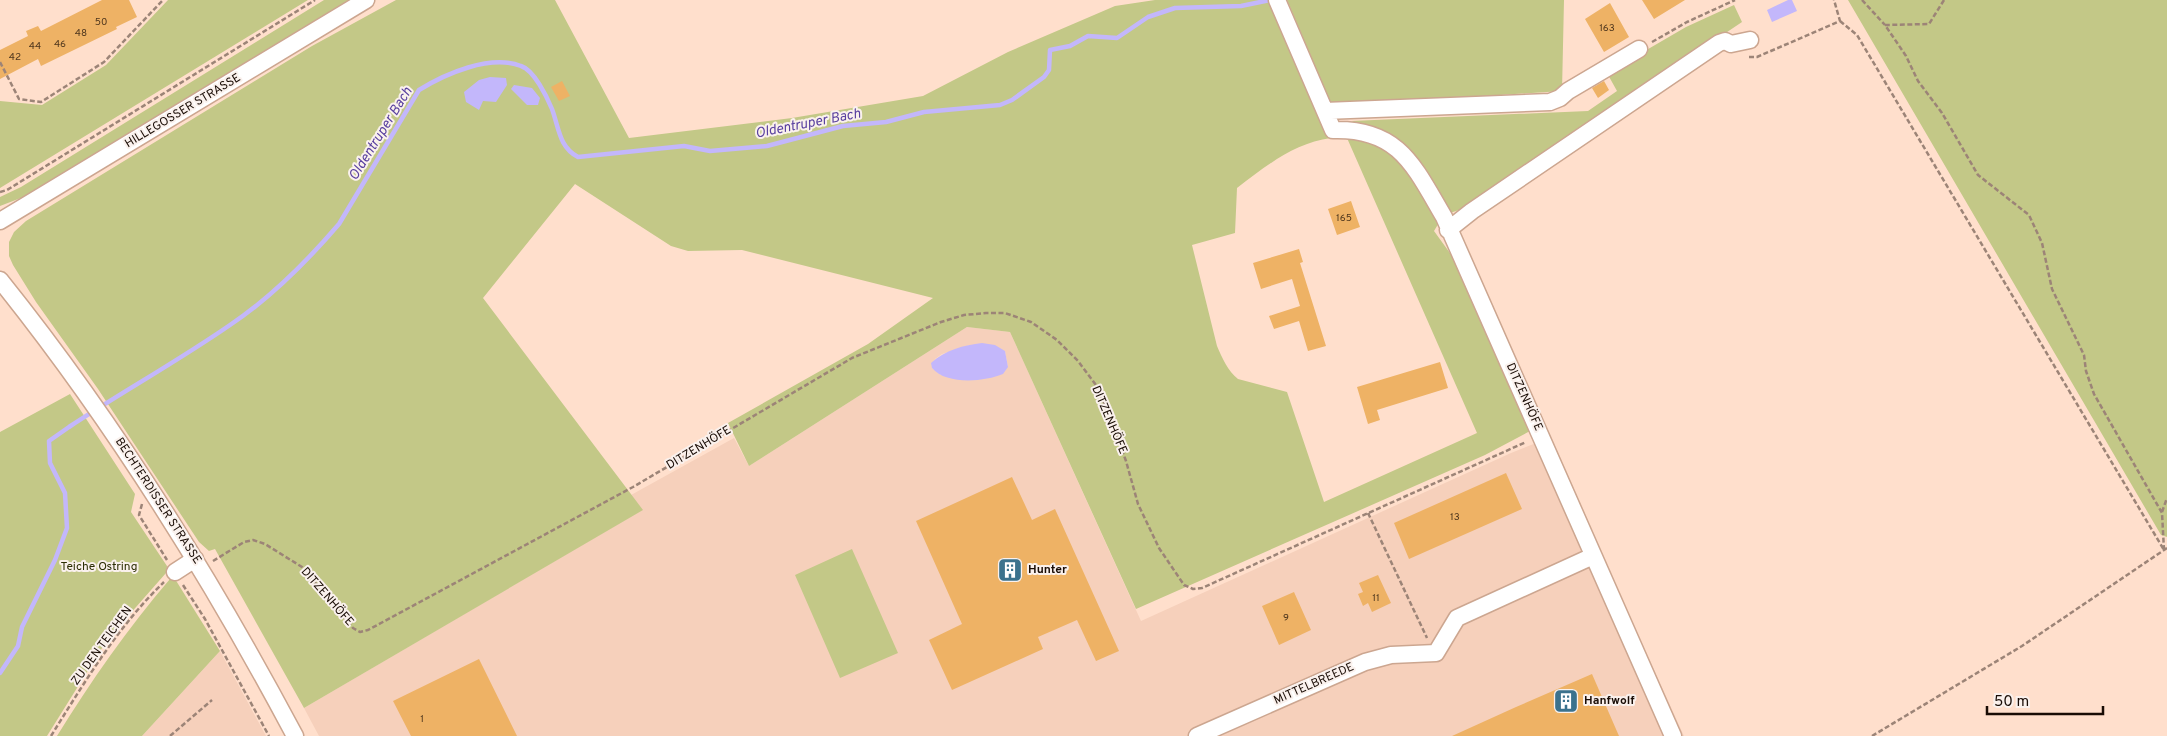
<svg xmlns="http://www.w3.org/2000/svg" width="2167" height="736" font-family="Overpass,sans-serif">
	<style>
		.built { fill: #f6d0bb; fill-rule: evenodd }
		.green { fill: #c3c887 }
		.water { fill: #c3b7fb }
		.lines { fill: none; stroke-linecap: round; stroke-linejoin: round }
		.stream { stroke: #c3b7fb; stroke-width: 4.5 }
		.building { fill: #eeb265 }
		.minor-casing { stroke: #cca690; stroke-width: 19 }
		.path { stroke: #9c8477; stroke-width: 2.5; stroke-dasharray: 5 2.5; stroke-linecap: butt }
		.minor { stroke: #fff; stroke-width: 16 }
		.labels { text-anchor: middle; dominant-baseline: central; stroke-width: 4; stroke-linejoin: round; paint-order: stroke }
		.number-label { font-size: 10px; fill: #4e361d }
		.street-label { font-size: 12px; fill: #190c05; stroke: #faf1ed }
		.park-label { font-size: 12px; fill: #2b2d03; stroke: #faf1ed }
		.poi-label { font-size: 12px; font-weight: bold; fill: #190c05; stroke: #faf1ed; text-anchor: start }
		.water-label { font-size: 14px; font-style: italic; fill: #59409f; stroke: #faf1ed }
	</style>
	<rect width="100%" height="100%" fill="#ffdfcc"/>
	<path class="built" d="M967 327 1010 332 1141 621 1511 453 1549 438 1684 736H319L304 708 642 510 631 495 734 438 749 466ZM970 345 1005 351 1008 367 941 375 932 368 935 359 942 354Z
		M220 651 266 736H142Z"/>
	<path class="green" d="M168 0H308L0 188V101L42 105 106 65Z
		M324 0H349L26 196 0 206V197L21 187Z
		M396 0H555L629 138 792 118 923 96 1008 52 1115 6 1155 0H1271L1331 138C1294 143 1266 166 1237 188L1235 233 1192 245 1217 346C1222 358 1228 371 1238 379L1287 392 1324 502 1477 433 1347 138 1379 142 1397 157 1440 221 1434 231 1455 260 1530 431 1485 455 1136 609 1010 332 967 327 749 466 728 423 868 344 933 298 742 250 688 251 671 246 575 184 483 298 643 510 304 708 215 549 209 551 199 542 98 389 36 302 13 265 9 256V242L14 232 26 221 312 46Z
		M1287 0H1564L1562 91 1332 106Z
		M1848 0H2167V537L2161 535Z
		M1734 5 1742 22 1465 208 1450 213 1387 134 1351 121 1588 111 1617 91 1607 73 1686 27Z
		M70 394 135 494 131 512 167 566 166 573 107 640 47 736H0V432Z
		M852 549 898 653 840 678 795 575Z
		M170 579H175L220 651 142 736H57C91 681 128 628 170 579Z"/>
	<path class="water" d="M1788 0H1792L1797 11 1772 22 1767 10Z
		M490 77 506 78 507 85 496 102 483 101 479 110 466 102 464 92 479 80Z
		M514 85 532 88 540 98 538 105H527L511 89Z
		M982 343 995 345 1005 351 1008 367 1003 374C984 382 946 385 932 368L931 363C945 350 964 345 982 343Z"/>
	<g class="lines">
		<path class="stream" d="M0 673 18 646 22 627 55 560 67 528 65 493 50 463 49 441 69 427C122 392 178 361 230 325 269 299 309 259 339 224L419 90C445 74 490 54 521 66 534 70 547 97 552 109 559 128 559 147 578 157L684 146 710 151 767 146 843 126 886 122 924 112 1000 105 1012 100 1044 77 1049 70 1050 50 1070 46 1088 36 1117 38 1148 17 1175 8 1241 6 1270 0"/>
	</g>
	<path class="building" d="M102 0H129L137 17 116 27 117 29 41 66 38 59 0 79V50L28 36 26 31 38 26 41 31Z
		M1642 0H1685L1654 19Z
		M1610 3 1629 37 1604 52 1585 19Z
		M562 81 570 96 559 101 551 87Z
		M1604 81 1609 90 1598 98 1592 88Z
		M1351 201 1360 227 1337 235 1328 209Z
		M1299 249 1303 262 1300 263 1326 346 1308 351 1299 321 1274 329 1269 316 1300 306 1292 279 1261 289 1253 263Z
		M1440 362 1448 388 1377 410 1380 420 1368 424 1357 387Z
		M1506 473 1522 509 1409 559 1394 523Z
		M1012 477 1032 520 1055 509 1119 651 1096 661 1077 620 1038 637 1043 649 952 690 929 640 962 624 916 521Z
		M1378 575 1391 603 1372 612 1368 603 1363 606 1358 594 1363 592 1359 583Z
		M1294 592 1311 630 1279 645 1262 606Z
		M479 659 517 736H411L393 701Z
		M1592 674 1619 736H1452L1516 707Z"/>
	<g class="lines">
		<defs>
			<path id="minor" d="M1277 0 1333 130C1399 128 1414 166 1444 217L1673 736
				M1325 111 1550 102 1560 98 1568 91 1639 49
				M0 221 366 0
				M1448 230 1472 211 1719 43 1725 41 1731 44 1750 40
				M0 280C114 422 210 576 295 736
				M175 572 195 559
				M1197 736 1365 662 1391 655 1436 653 1457 618 1593 556"/>
		</defs>
		<use href="#minor" class="minor-casing"/>
		<path class="path" d="M1862 0 1885 25
			M1944 0 1929 24 1885 25 1906 56 1918 81 1942 113 1978 175 2029 215 2042 243 2052 289 2084 355 2086 371 2094 394 2162 513 2164 550
			M1840 21 1857 35 2164 550
			M1652 42 1687 22 1735 0
			M1749 57H1757L1840 21 1834 0
			M0 62 19 99 41 102 104 62 163 0
			M0 192 7 190 315 0
			M142 504 139 515 167 560
			M2162 512 2167 498
			M1368 513 1427 638
			M213 561 244 542 253 540 265 544 302 567 353 628 360 632 368 630 633 487 852 358 941 322 964 315 986 313H1005L1031 322 1057 340 1078 361 1096 385 1106 407 1126 461 1138 504 1159 548 1184 585 1193 589 1202 588 1526 442
			M183 585 205 619 269 736
			M51 736C84 683 118 626 164 582
			M170 736 212 700
			M1872 736 2022 646 2167 548"/>
		<use href="#minor" class="minor"/>
	</g>
	<defs>
		<symbol id="building-square" viewBox="-11 -11 22 22"><rect x="-9" y="-9" width="18" height="18" rx="4" fill="#3b728d" stroke="#faf1ed"/><path d="M-4-6H4V6H1V3H-1V6H-4ZM-2.5-4.3h1.7v1.8h-1.7ZM.8-4.3h1.7v1.8H.8ZM-2.5-1h1.7V.8h-1.7ZM.8-1h1.7V.8H.8Z" fill="#fff"/></symbol>
	</defs>
	<g fill-rule="evenodd">
		<use href="#building-square" x="996" y="556" width="28" height="28"/>
		<use href="#building-square" x="1552" y="687" width="28" height="28"/>
	</g>
	<g class="labels">
		<g class="number-label">
			<text x="101" y="22">50</text>
			<text x="1607" y="28">163</text>
			<text x="81" y="33">48</text>
			<text x="60" y="44">46</text>
			<text x="35" y="46">44</text>
			<text x="15" y="57">42</text>
			<text x="1344" y="218">165</text>
			<text x="1455" y="517">13</text>
			<text x="1376" y="598">11</text>
			<text x="1286" y="618">9</text>
			<text x="422" y="719">1</text>
		</g>
		<g class="street-label">
			<text transform="translate(183 111) rotate(-31)">HILLEGOSSER STRASSE</text>
			<text transform="translate(1524 397) rotate(66)">DITZENHÖFE</text>
			<text transform="translate(1109 420) rotate(67)">DITZENHÖFE</text>
			<text transform="translate(699 448) rotate(-31)">DITZENHÖFE</text>
			<text transform="translate(158 501) rotate(57)">BECHTERDISSER STRASSE</text>
			<text transform="translate(327 597) rotate(49)">DITZENHÖFE</text>
			<text transform="translate(102 646) rotate(-54)">ZU DEN TEICHEN</text>
			<text transform="translate(1314 684) rotate(-24)">MITTELBREEDE</text>
		</g>
		<g class="park-label">
			<text x="99" y="567">Teiche Ostring</text>
		</g>
		<g class="poi-label">
			<text x="1028" y="570">Hunter</text>
			<text x="1584" y="701">Hanfwolf</text>
		</g>
		<g class="water-label">
			<text transform="translate(808 124) rotate(-11)">Oldentruper Bach</text>
			<text transform="translate(381 134) rotate(-58)">Oldentruper Bach</text>
		</g>
	</g>
	<path d="M1987 706v8h116v-8" fill="none" stroke="#190c05" stroke-width="2.5"/>
	<text x="1994" y="706" font-size="15" fill="#190c05" stroke="#faf1ed" stroke-width="4" paint-order="stroke">50 m</text>
</svg>
